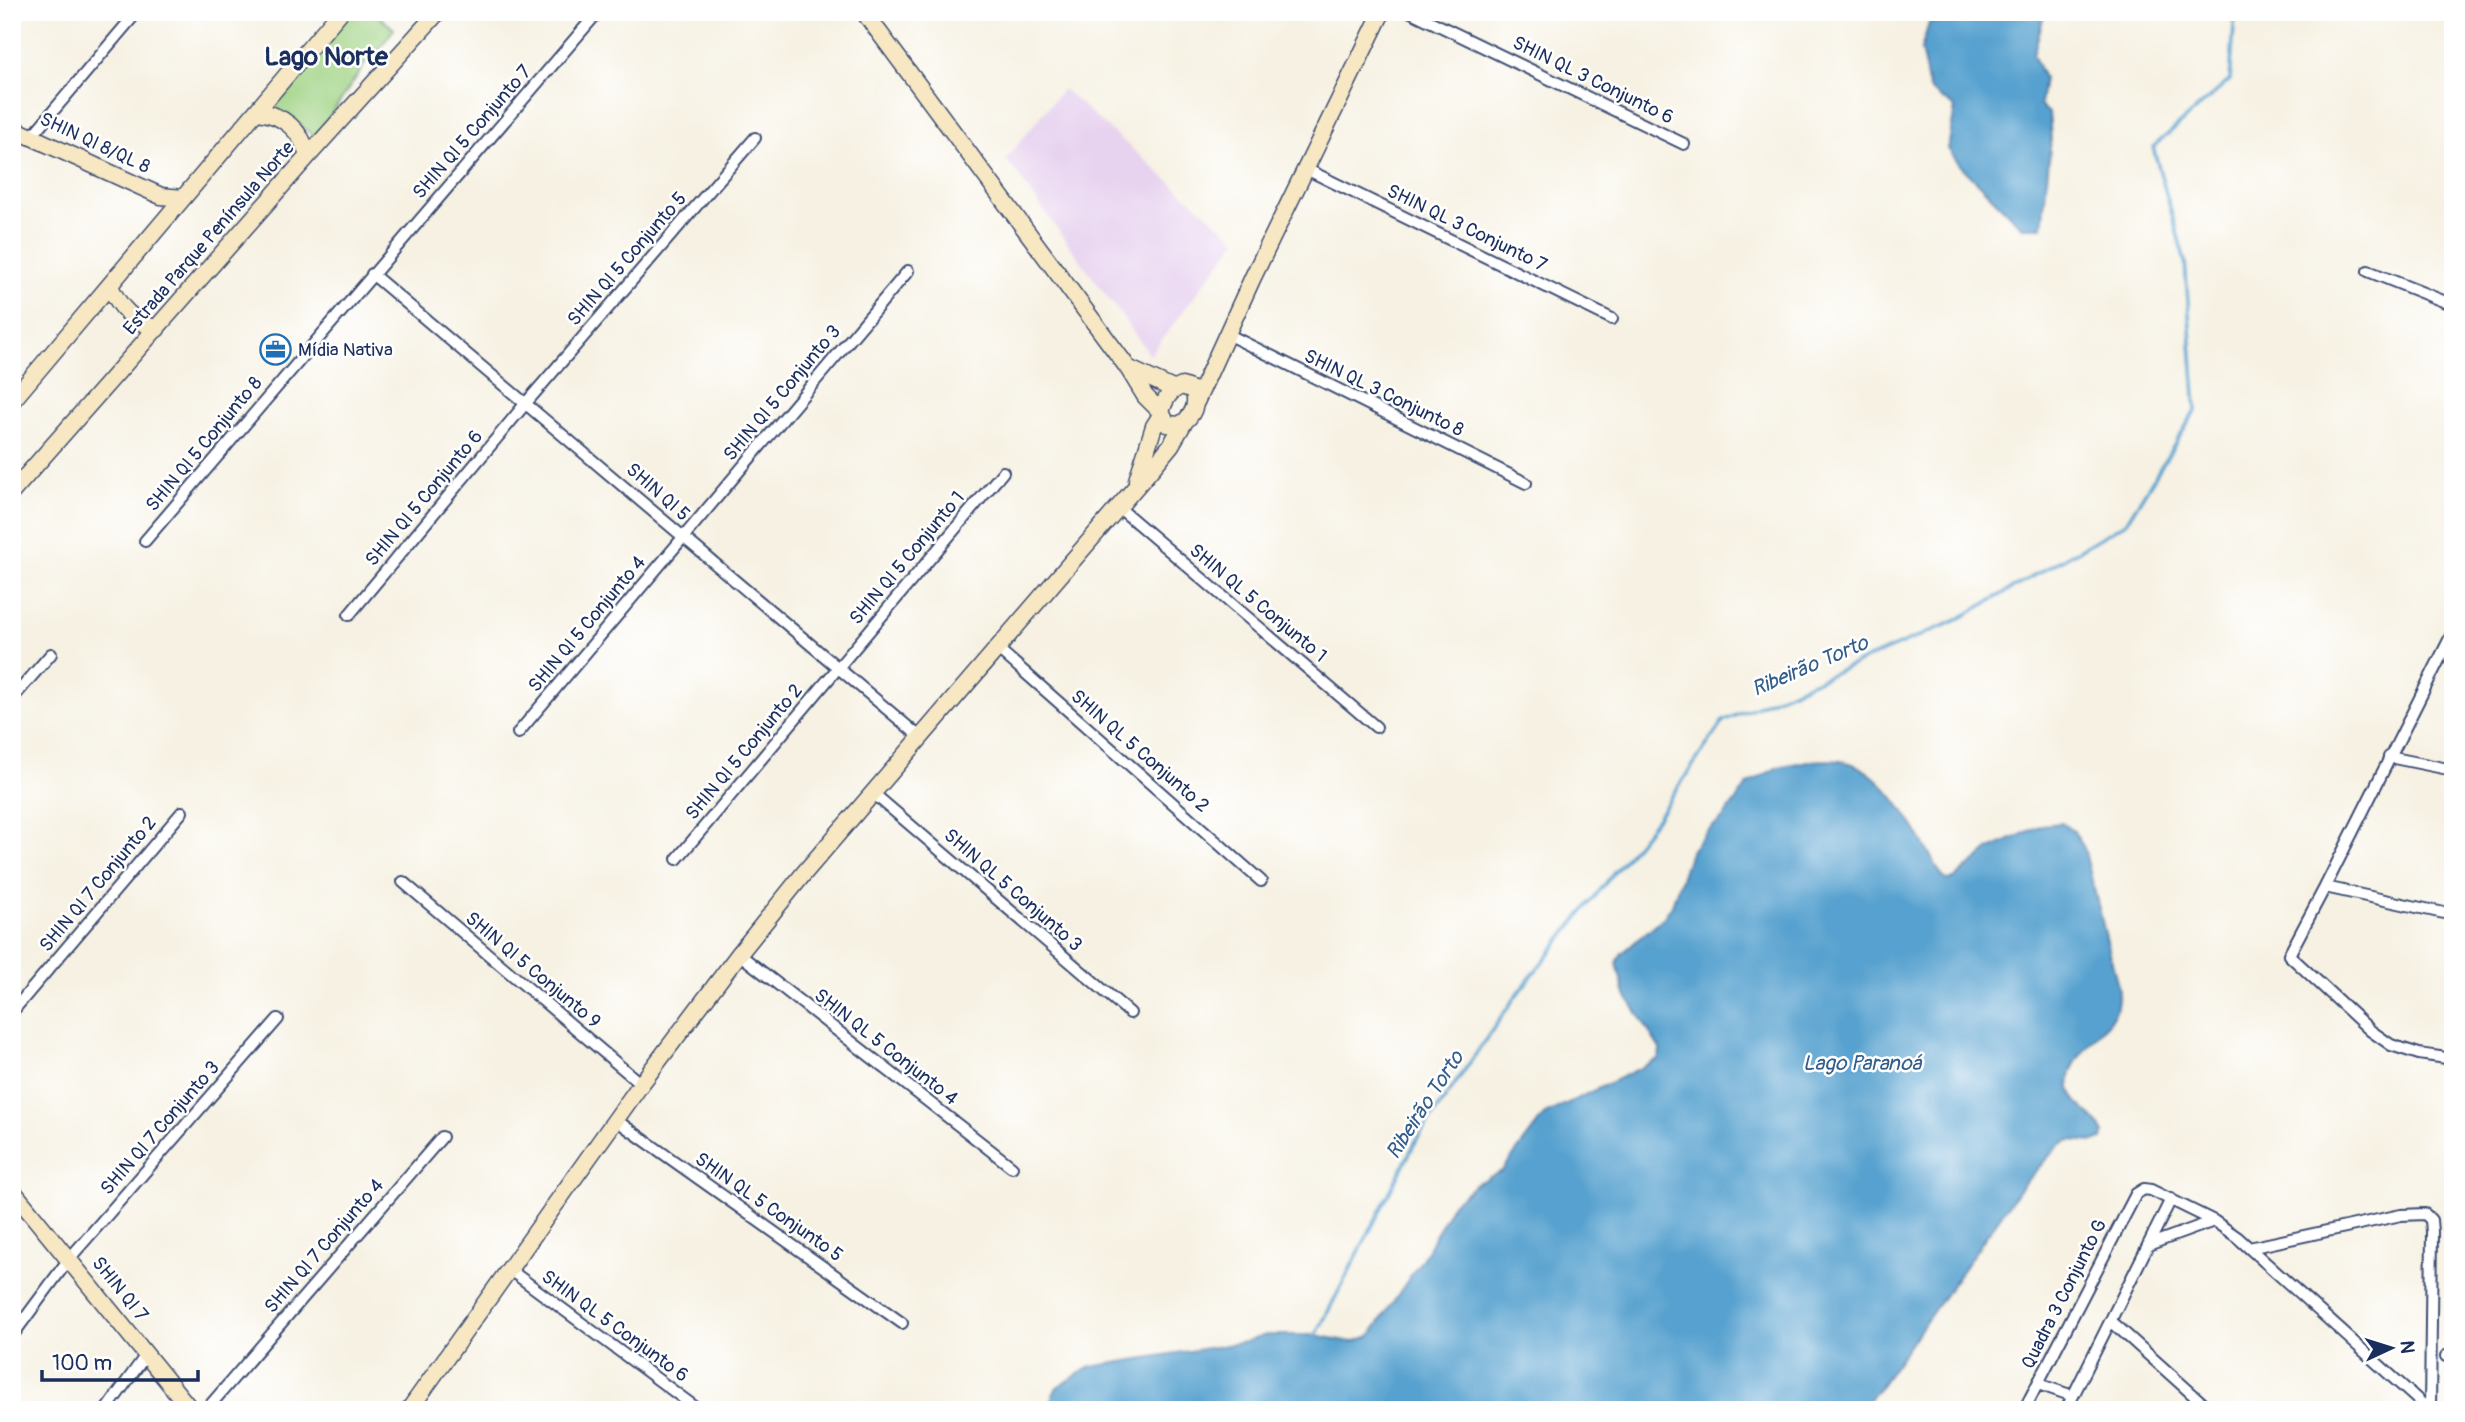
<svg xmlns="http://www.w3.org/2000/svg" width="2465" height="1422" font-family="Pangolin,sans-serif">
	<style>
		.built { fill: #e7d2ef }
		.green { fill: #9fd282; stroke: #5d8070; stroke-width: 2 }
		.water { fill: #57a1cf; stroke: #396896; stroke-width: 2 }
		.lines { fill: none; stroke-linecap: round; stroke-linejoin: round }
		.stream { stroke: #57a1cf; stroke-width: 3.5 }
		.street-casing { stroke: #3c4c72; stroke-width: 14 }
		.secondary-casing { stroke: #3c4c72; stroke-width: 19 }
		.street { stroke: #fff; stroke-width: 10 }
		.secondary { stroke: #f7e8c3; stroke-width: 16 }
		.labels { text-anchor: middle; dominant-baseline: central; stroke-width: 5; stroke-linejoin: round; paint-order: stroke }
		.street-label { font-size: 19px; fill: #1b2f5e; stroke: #fff }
		.poi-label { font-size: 19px; fill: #1b2f5e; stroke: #fff; text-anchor: start }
		.water-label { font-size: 21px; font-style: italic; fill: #335d8b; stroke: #fff }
		.district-label { font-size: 26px; font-weight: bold; fill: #1b2f5e; stroke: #fff }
	</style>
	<rect width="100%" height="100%" fill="#fff"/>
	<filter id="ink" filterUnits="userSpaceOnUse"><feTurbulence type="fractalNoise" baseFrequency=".0143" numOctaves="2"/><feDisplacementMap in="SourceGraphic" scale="14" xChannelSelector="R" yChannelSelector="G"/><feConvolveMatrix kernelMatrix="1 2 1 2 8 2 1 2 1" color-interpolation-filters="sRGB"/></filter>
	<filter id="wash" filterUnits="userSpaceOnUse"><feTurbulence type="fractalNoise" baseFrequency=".00686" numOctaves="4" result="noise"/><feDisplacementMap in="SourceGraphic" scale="28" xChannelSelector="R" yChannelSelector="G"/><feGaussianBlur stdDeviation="1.57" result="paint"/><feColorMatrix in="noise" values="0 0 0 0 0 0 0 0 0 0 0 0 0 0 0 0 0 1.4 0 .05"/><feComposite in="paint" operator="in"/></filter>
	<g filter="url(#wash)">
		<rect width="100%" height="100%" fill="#f6f1e2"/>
		<path class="built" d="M1063 89 1237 240 1150 355 1006 159Z"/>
		<path class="green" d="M352 12H374L394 29 374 56 371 55 316 137 269 103Z"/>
		<path class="water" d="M1976 12H2045L2033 55 2044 78 2040 105 2049 113 2051 139 2042 227H2022L1961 166 1948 149 1955 108 1929 89 1921 49 1930 20 1945 16 1968 22Z
			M1808 761C1818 761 1830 759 1841 761 1886 766 1921 840 1942 876L1947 880 1954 879 1990 849 2042 825 2061 823 2073 830 2084 848 2119 990C2118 996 2118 1006 2115 1012 2104 1036 2056 1065 2073 1096 2080 1110 2097 1116 2104 1133L2102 1139 2094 1142 2070 1140 2060 1144 2021 1187 1879 1388 1859 1410H1046L1057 1387 1090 1367 1245 1342 1266 1335H1315L1352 1342 1370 1336 1424 1256 1453 1203 1479 1182 1502 1171 1545 1114 1659 1059 1660 1049 1624 992 1617 963 1621 954 1664 917 1672 905 1690 852 1706 832 1723 818 1748 784 1778 767Z"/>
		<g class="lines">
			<path class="stream" d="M1315 1337 1417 1139 1518 993 1656 820 1723 721 1957 620 2126 523 2196 410 2185 261 2153 147 2230 80 2235 12"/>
		</g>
	</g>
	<g filter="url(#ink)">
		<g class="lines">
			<defs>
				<path id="street" d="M1411 12 1684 144
					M32 136 137 12
					M1306 169 1612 319
					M2368 271 2453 305
					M372 274 920 737
					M1227 334 1526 483
					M1117 506 1376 727
					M145 541 598 12
					M349 615 526 403 755 138
					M996 647 1261 881
					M12 699 51 654
					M518 733 908 271
					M2389 757 2453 770
					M873 793 1130 1013
					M677 859 1003 472
					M403 882 641 1084
					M2325 887 2453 632
					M2453 915 2325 887 2289 955 2371 1031 2391 1045 2419 1054 2453 1059
					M739 954 1012 1167
					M12 1012 182 812
					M616 1120 902 1323
					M2450 1214 2453 1215
					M2148 1245 2214 1221
					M2249 1248 2401 1215 2425 1214 2431 1220 2432 1232 2430 1410
					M510 1270 699 1410
					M2111 1321 2210 1410
					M12 1336 69 1259 278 1019
					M2446 1356 2453 1358
					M2038 1384 2073 1396
					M106 1410 146 1355
					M206 1410 442 1137
					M2024 1410 2136 1194 2144 1189 2151 1190 2214 1221 2237 1237 2429 1410
					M2066 1410 2171 1199"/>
				<path id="secondary" d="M864 12 1128 368 1145 396 1161 412 1167 424 1180 425C1192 417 1199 405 1193 390L1182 386C1169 391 1165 399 1161 412
					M257 112C283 114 302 131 308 156
					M12 128 161 196 183 198
					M110 286C120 309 133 321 157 329
					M1128 368 1173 389
					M12 401 340 12
					M1196 402 1253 277 1382 12
					M1137 480 1154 426 1161 415
					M12 492 308 156 438 12
					M12 1190 191 1410
					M409 1410 641 1084 739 954 805 872 1153 467 1171 445 1185 421"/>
			</defs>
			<use href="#street" class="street-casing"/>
			<use href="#secondary" class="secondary-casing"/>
			<use href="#street" class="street"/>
			<use href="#secondary" class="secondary"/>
		</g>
	</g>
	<defs>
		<symbol id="office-ring" viewBox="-11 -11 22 22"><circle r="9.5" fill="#fff" stroke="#1f6fb2" stroke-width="1.5"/><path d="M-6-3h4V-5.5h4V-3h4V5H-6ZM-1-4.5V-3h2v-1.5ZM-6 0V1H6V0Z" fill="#1f6fb2"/></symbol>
	</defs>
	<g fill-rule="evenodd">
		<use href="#office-ring" x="258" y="332" width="35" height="35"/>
	</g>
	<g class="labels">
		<g class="street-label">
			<text transform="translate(1593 80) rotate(26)">SHIN QL 3 Conjunto 6</text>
			<text transform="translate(472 132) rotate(-49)">SHIN QI 5 Conjunto 7</text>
			<text transform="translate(95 143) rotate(25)">SHIN QI 8/QL 8</text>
			<text transform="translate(1467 228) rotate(26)">SHIN QL 3 Conjunto 7</text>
			<text transform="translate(209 238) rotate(-49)">Estrada Parque Península Norte</text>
			<text transform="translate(627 259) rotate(-49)">SHIN QI 5 Conjunto 5</text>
			<text transform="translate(782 393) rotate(-50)">SHIN QI 5 Conjunto 3</text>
			<text transform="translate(1384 393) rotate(26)">SHIN QL 3 Conjunto 8</text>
			<text transform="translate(204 444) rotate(-50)">SHIN QI 5 Conjunto 8</text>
			<text transform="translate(658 492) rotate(41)">SHIN QI 5</text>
			<text transform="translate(424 498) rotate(-50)">SHIN QI 5 Conjunto 6</text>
			<text transform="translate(907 558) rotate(-50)">SHIN QI 5 Conjunto 1</text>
			<text transform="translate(1258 603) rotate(40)">SHIN QL 5 Conjunto 1</text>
			<text transform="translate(587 624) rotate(-50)">SHIN QI 5 Conjunto 4</text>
			<text transform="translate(1140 751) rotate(41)">SHIN QL 5 Conjunto 2</text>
			<text transform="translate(744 752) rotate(-50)">SHIN QI 5 Conjunto 2</text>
			<text transform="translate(98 884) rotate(-50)">SHIN QI 7 Conjunto 2</text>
			<text transform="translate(1013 890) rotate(41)">SHIN QL 5 Conjunto 3</text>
			<text transform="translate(533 970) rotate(40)">SHIN QI 5 Conjunto 9</text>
			<text transform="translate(886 1047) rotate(38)">SHIN QL 5 Conjunto 4</text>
			<text transform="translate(160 1128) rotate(-49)">SHIN QI 7 Conjunto 3</text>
			<text transform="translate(769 1207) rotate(35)">SHIN QL 5 Conjunto 5</text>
			<text transform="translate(324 1246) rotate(-49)">SHIN QI 7 Conjunto 4</text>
			<text transform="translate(120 1289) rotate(51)">SHIN QI 7</text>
			<text transform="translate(2064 1294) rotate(-63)">Quadra 3 Conjunto G</text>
			<text transform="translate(615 1326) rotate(36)">SHIN QL 5 Conjunto 6</text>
		</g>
		<g class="poi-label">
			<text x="298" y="350">Mídia Nativa</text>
		</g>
		<g class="water-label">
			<text transform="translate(1810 666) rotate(-23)">Ribeirão Torto</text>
			<text x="1862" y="1063">Lago Paranoá</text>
			<text transform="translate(1425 1105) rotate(-57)">Ribeirão Torto</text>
		</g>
		<g class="district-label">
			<text x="326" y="57">Lago Norte</text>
		</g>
	</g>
	<rect width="2465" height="1422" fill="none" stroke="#fff" stroke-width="42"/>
	<g transform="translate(2391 1348) rotate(86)" stroke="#ffffff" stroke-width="5" paint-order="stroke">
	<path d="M0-5L12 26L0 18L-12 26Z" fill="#1b2f5e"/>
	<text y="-10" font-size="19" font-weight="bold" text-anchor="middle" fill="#1b2f5e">N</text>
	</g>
	<path d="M42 1370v10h156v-10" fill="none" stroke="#1b2f5e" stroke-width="3.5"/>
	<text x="52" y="1370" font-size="21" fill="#1b2f5e" stroke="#ffffff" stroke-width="5" paint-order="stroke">100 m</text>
</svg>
